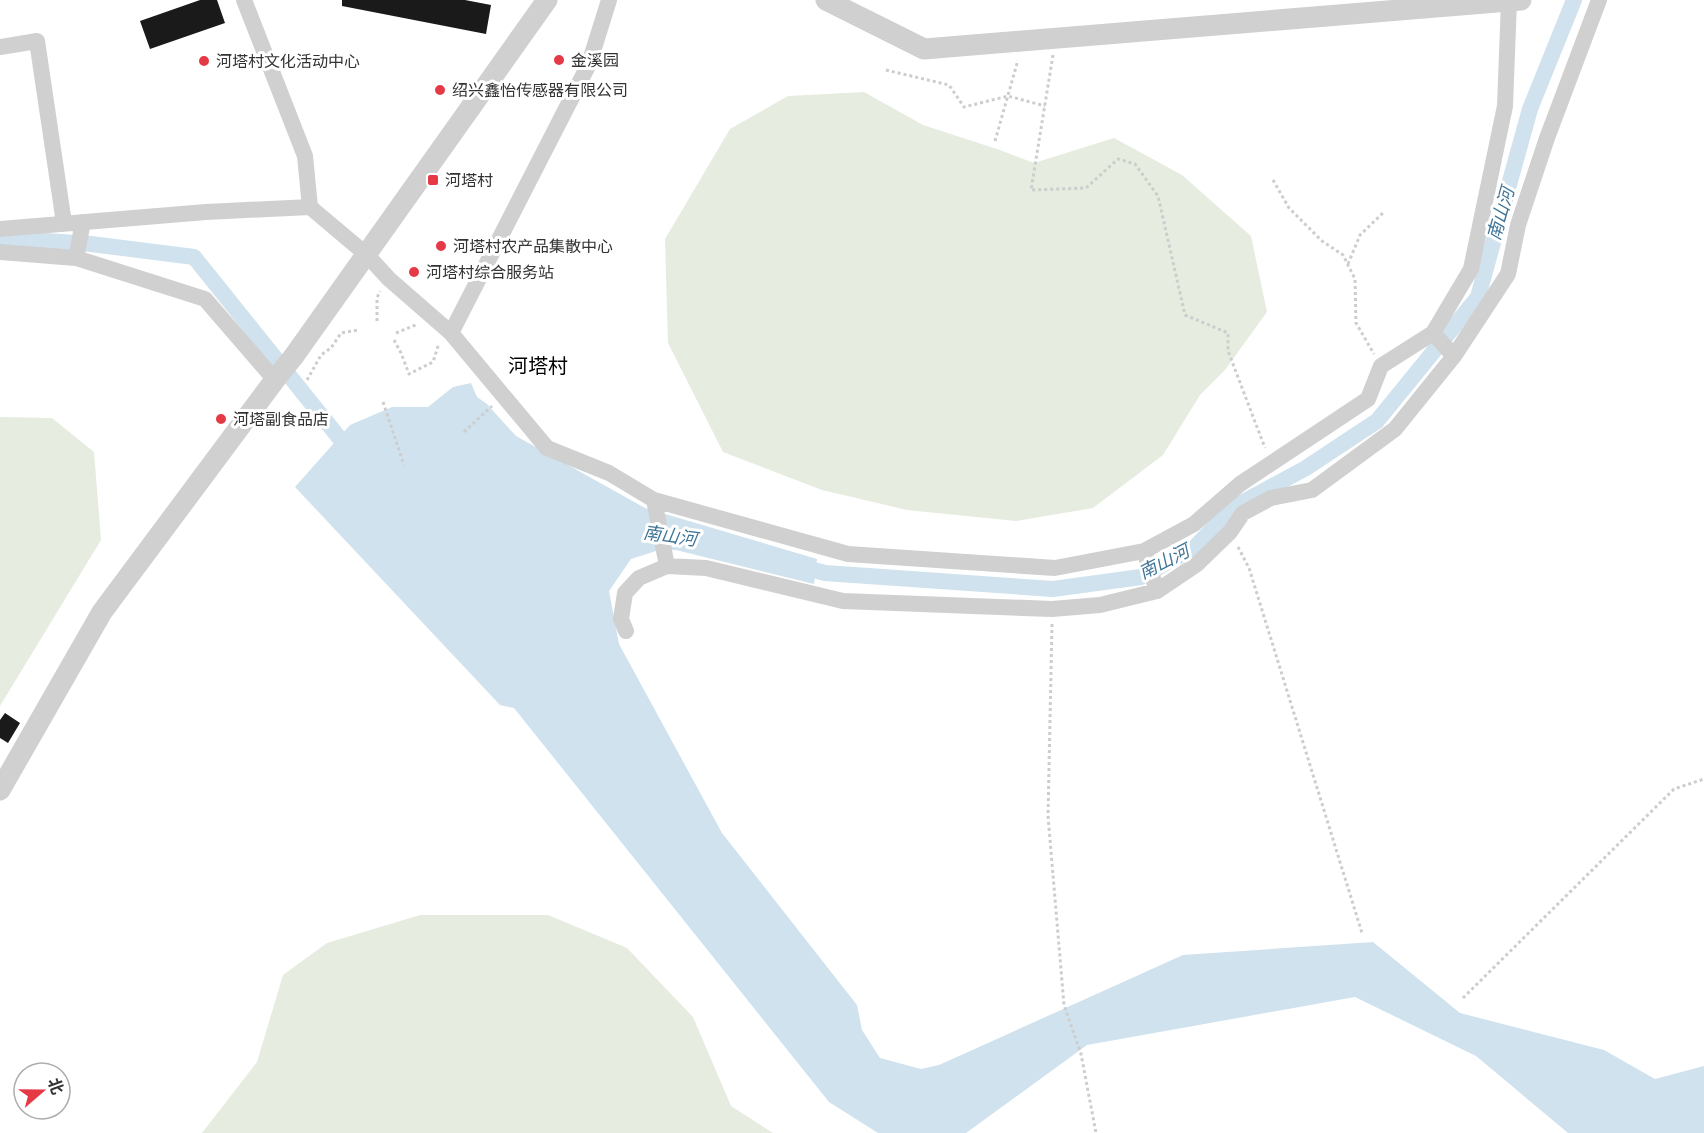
<svg xmlns="http://www.w3.org/2000/svg" width="1704" height="1133" font-family="'Fira Sans Condensed','Noto Sans SC',sans-serif">
	<style>
		.green { fill: #e6ecdf }
		.water { fill: #cfe2ee }
		.lines { fill: none; stroke-linecap: round; stroke-linejoin: round }
		.canal { stroke: #cfe2ee; stroke-width: 16 }
		.building { fill: #1a1a1a }
		.path { stroke: #cdcdcd; stroke-width: 3; stroke-dasharray: 3 3; stroke-linecap: butt }
		.minor { stroke: #d0d0d0; stroke-width: 16 }
		.tertiary { stroke: #d0d0d0; stroke-width: 21 }
		.tertiary-bridge { stroke: #d0d0d0; stroke-width: 21 }
		.poi-dot { fill: #e63946; stroke: #fff; stroke-width: 2 }
		.labels { text-anchor: middle; dominant-baseline: central; stroke-width: 6; stroke-linejoin: round; paint-order: stroke }
		.poi-label { font-size: 16px; fill: #333; stroke: #fff; text-anchor: start }
		.water-label { font-size: 18px; font-style: italic; fill: #3f7597; stroke: #fff }
		.quarter-label { font-size: 20px; fill: #000; stroke: #fff }
	</style>
	<rect width="100%" height="100%" fill="#fff"/>
	<path class="green" d="M864 92 923 125 997 149 1034 163 1114 138 1182 175 1251 236 1267 312 1225 370 1200 395 1163 455 1093 508 1016 521 907 510 822 490 723 452 668 343 665 239 730 129 788 96Z
		M0 417 52 418 94 452 101 540 0 706Z
		M420 915H548L627 948 693 1017 731 1106 773 1133H202L257 1062 283 975 327 943Z"/>
	<path class="water" d="M471 383 477 397 487 404 516 436 645 508 817 559 814 584 676 550 656 551 631 559 609 591 619 644 722 833 857 1005 862 1030 880 1058 921 1069 939 1065 1183 955 1373 942 1460 1013 1604 1050 1655 1079 1704 1066V1133H1568L1476 1056 1355 997 1087 1045 966 1133H878L829 1102 514 708 500 705 295 487 350 425 392 407H428L453 387Z"/>
	<g class="lines">
		<path class="canal" d="M0 238 91 244 194 257 353 455
			M795 565 825 573 1053 589 1141 577 1195 547 1234 507 1306 468 1377 421 1478 297 1530 109 1574 0"/>
	</g>
	<path class="building" d="M200 0H217L225 23 150 49 140 21Z
		M342 0H465L491 5 486 34 342 6Z
		M5 713 20 723 8 743 0 738V720Z"/>
	<g class="lines">
		<path class="path" d="M1053 55 1031 190 1086 188 1118 159 1135 164 1158 196 1185 315 1228 333V351L1265 448
			M886 70 949 85 964 107 1008 96 1045 106
			M995 141 1018 60
			M1273 180 1289 208 1322 241 1343 255 1355 279 1356 323 1374 354
			M1348 264 1360 235 1385 211
			M377 321V298L380 291
			M396 333 418 324
			M394 340 401 353 409 374 433 362 439 343
			M307 380 321 355 331 348 341 333 358 330
			M383 402 404 465
			M464 432 492 406
			M1238 547 1249 568 1362 933
			M1052 624 1048 816 1064 1005 1081 1054 1096 1133
			M1463 998 1674 789 1704 779"/>
		<path class="minor" d="M244 0 305 156 310 207 367 255 389 279 451 333 547 448 609 473 654 500 848 554 1055 568 1144 551 1194 524 1240 484 1368 399 1381 366 1433 333 1471 269 1505 106 1509 1
			M0 47 37 41 64 223
			M0 229 206 212 310 207
			M0 252 76 258 205 299 275 380
			M76 258 83 222
			M451 333 589 64 609 0
			M1433 333 1454 356
			M654 500 667 566
			M1144 551 1157 591
			M626 631 621 619 625 593 639 578 667 566 706 568 843 601 1052 609 1100 605 1157 591 1197 564 1230 532 1243 513 1271 498 1312 490 1395 429 1454 356 1508 274 1518 225 1547 138 1599 0"/>
		<path class="tertiary" d="M826 0 924 49 1521 0
			M294 356 547 0
			M0 790 102 612 277 377"/>
		<path class="tertiary-bridge" d="M277 377 294 356"/>
	</g>
	<g class="poi-dot">
		<circle cx="559" cy="60" r="6"/>
		<circle cx="204" cy="61" r="6"/>
		<circle cx="440" cy="90" r="6"/>
		<rect x="427" y="174" width="12" height="12" rx="3"/>
		<circle cx="441" cy="246" r="6"/>
		<circle cx="414" cy="272" r="6"/>
		<circle cx="221" cy="419" r="6"/>
	</g>
	<g class="labels">
		<g class="poi-label">
			<text x="571" y="60">金溪园</text>
			<text x="216" y="61">河塔村文化活动中心</text>
			<text x="452" y="90">绍兴鑫怡传感器有限公司</text>
			<text x="445" y="180">河塔村</text>
			<text x="453" y="246">河塔村农产品集散中心</text>
			<text x="426" y="272">河塔村综合服务站</text>
			<text x="233" y="419">河塔副食品店</text>
		</g>
		<g class="water-label">
			<text transform="translate(1501 214) rotate(-74)">南山河</text>
			<text transform="translate(670 536) rotate(8)">南山河</text>
			<text transform="translate(1164 562) rotate(-27)">南山河</text>
		</g>
		<g class="quarter-label">
			<text x="538" y="366">河塔村</text>
		</g>
	</g>
	<g transform="translate(42 1091) rotate(70)"><circle r="28" fill="#ffffff" stroke="#adadad" stroke-width="1.5"/>
	<path d="M0-4.5L10 22L0 15L-10 22Z" fill="#e63946"/>
	<text y="-9" font-size="16" font-weight="bold" text-anchor="middle" fill="#333333">北</text>
	</g>
</svg>
